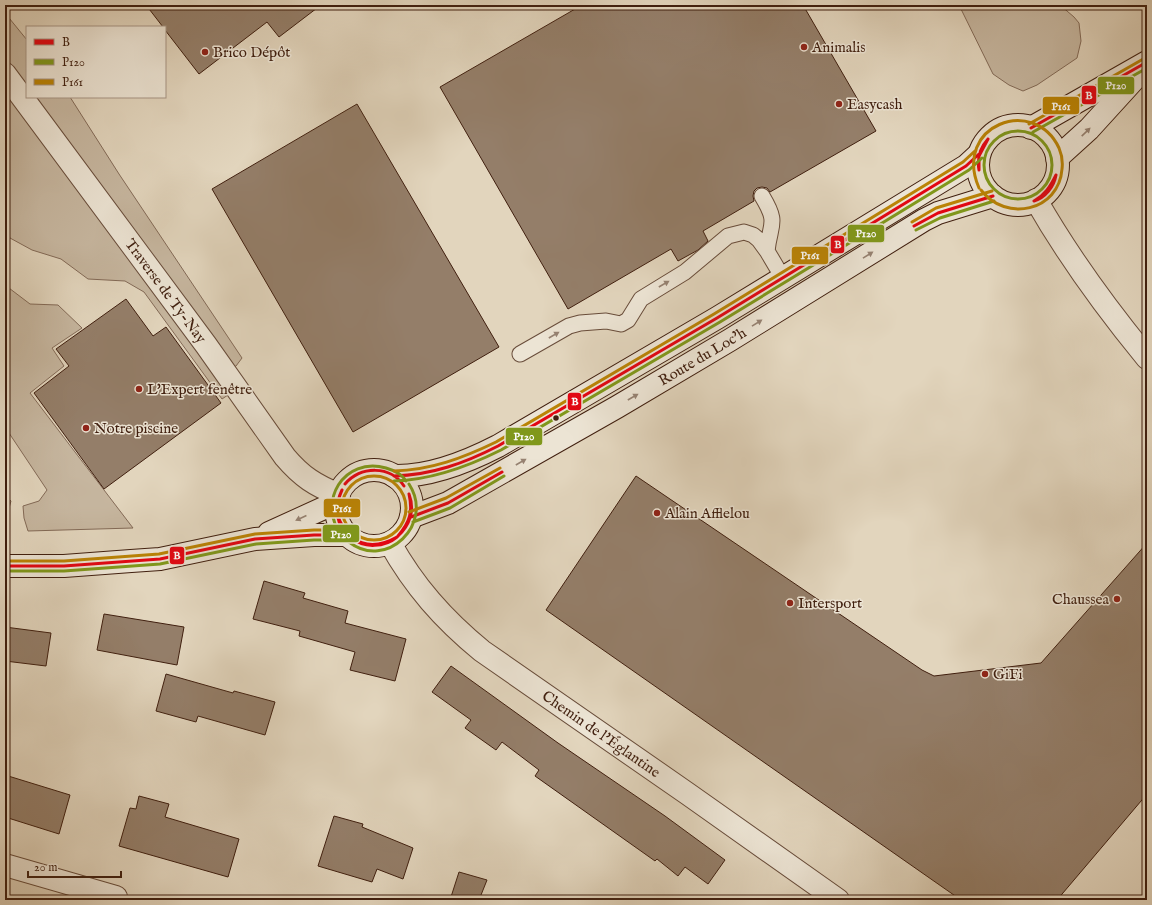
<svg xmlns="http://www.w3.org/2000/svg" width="1152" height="905" font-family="'IM FELL English',serif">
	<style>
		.green { fill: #c6b69f; stroke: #836a57 }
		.building { fill: #947e69; stroke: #401f0f }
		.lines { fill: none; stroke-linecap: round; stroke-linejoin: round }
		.lane-casing { stroke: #684c3a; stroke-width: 17 }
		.street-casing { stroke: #684c3a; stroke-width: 24 }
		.secondary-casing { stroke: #401f0f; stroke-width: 24 }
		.lane { stroke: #ece4d4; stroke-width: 15 }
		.street { stroke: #ece4d4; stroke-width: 22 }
		.secondary { stroke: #ece4d4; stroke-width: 22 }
		.bus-1-casing { stroke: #ece4d4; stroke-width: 6 }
		.bus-2-casing { stroke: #ece4d4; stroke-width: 6 }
		.bus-3-casing { stroke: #ece4d4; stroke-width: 6 }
		.bus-1 { stroke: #e30613; stroke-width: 3 }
		.bus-2 { stroke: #80981b; stroke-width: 3 }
		.bus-3 { stroke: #ba8305; stroke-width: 3 }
		.oneway { fill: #968272 }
		.poi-dot { fill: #8f2418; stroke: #ece4d4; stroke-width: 1.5 }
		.bus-dot { fill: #401f0f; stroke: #ece4d4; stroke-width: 1.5 }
		.labels { text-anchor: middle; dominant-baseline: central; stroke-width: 3; stroke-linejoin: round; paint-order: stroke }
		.poi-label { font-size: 15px; fill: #401f0f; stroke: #ece4d4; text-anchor: start }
		.street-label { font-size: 15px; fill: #401f0f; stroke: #ece4d4 }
		.line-badge { stroke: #ece4d4; stroke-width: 1.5 }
		.badge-label { font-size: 11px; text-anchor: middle; font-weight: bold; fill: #fff }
	</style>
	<rect width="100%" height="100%" fill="#e2d5bd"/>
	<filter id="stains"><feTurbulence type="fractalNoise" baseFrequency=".005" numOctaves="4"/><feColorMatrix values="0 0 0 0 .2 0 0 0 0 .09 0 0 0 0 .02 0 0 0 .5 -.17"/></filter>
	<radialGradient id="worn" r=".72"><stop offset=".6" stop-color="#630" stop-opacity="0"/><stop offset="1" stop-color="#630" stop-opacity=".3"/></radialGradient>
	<path class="green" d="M959 5H1060L1074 17 1079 23 1081 41 1077 58 1037 85 1023 91 1009 85 993 74Z
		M5 13 27 40V97H70L119 174 242 358 236 366 227 371 228 395 222 399 144 292 125 281 88 279 61 259 32 250 10 238 5 231Z
		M5 285 30 304 58 305 82 328 52 348 64 366 30 393 133 528 28 531 24 518 23 506 39 501 47 490 5 427Z
		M5 495 11 501 7 515 5 517Z"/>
	<path class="building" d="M146 5H321L279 37 267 22 199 74 165 30V27H163Z
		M582 5H803L876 131 770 192 767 188 762 187 757 188 754 191 753 196 754 201 703 231 708 241 698 250 678 261 671 249 568 309 440 87Z
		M357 104 499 347 353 432 212 189Z
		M126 299 153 336 166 327 221 403 104 489 34 393 69 366 56 349Z
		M636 476 922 670 934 676 1041 663 1147 543V794L1057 900H961L546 610Z
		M264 581 305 593 303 598 348 611 345 623 406 639 395 681 350 670 355 652 299 636 300 631 253 619Z
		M104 614 184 627 177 665 97 650Z
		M5 627 51 633 46 666 5 661Z
		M451 666 558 743 665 816 725 860 708 884 685 867 678 876 657 859 655 861 535 776 539 770 502 742 496 750 465 728 471 720 432 692Z
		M166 674 233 693 234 691 275 702 265 735 198 716 196 722 156 711Z
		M5 775 70 795 59 834 5 817Z
		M139 796 169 804 165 817 239 839 228 877 119 846 130 808 136 809Z
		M334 816 363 824 362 827 413 848 403 879 377 869 372 882 318 866Z
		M459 872 487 880 479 900H450Z"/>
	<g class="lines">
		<defs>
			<path id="lane" d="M762 196C779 224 770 223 767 251L783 278
				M520 354 569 326 580 323 606 321 621 324 628 320 641 299 685 272 728 236 744 232 753 235 759 240 767 251"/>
			<g id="street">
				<path id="s1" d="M5 74 206 345 285 457C302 477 315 485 339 495"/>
				<path d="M1036 200C1068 256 1106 308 1147 358"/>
				<path id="s2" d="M390 543C414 586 443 619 482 651L688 794 838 900"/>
				<path d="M5 865 116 897V900"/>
			</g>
			<g id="secondary">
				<circle cx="1018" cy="165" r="40"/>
				<path d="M1031 128 1147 62"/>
				<path d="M1057 158 1089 129 1140 73"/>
				<circle cx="374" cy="508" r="38"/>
				<path d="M394 476C430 477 467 462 498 446L717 318 966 166 979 154"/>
				<path id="s3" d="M411 517 448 503 617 407 730 340 924 220 938 213 993 196"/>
				<path d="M269 533 337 502"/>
				<path d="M5 566H64L131 561 160 559 255 539 314 535H348"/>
			</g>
		</defs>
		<use href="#lane" class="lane-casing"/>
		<use href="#street" class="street-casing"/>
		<use href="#secondary" class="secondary-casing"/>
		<use href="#lane" class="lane"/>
		<use href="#street" class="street"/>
		<use href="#secondary" class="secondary"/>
		<defs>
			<path id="bus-1" d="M1031 128 1147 62
				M979 170C977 159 980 148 988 139
				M979 170V156L988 139
				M1034 201C1045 195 1050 187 1056 175
				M1034 201C1045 198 1054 187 1056 175
				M914 226 938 213 993 196
				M394 476C432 475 465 463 498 446L717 318 966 166 979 154
				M345 484C361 466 390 465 404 486
				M342 490C333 511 337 522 352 538
				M342 490C334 507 335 527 352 538
				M411 517 448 503 502 472
				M398 536C410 522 413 512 409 494
				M398 536C410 525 415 510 409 494
				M352 538C367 548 383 545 397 537
				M352 538C364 549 385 547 397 537
				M5 566H64L160 559 255 539 314 535H348"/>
			<path id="bus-2" d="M984 165a34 34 0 1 1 68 0a34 34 0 1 1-68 0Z
				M1033 132 1147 68
				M916 230 940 218 994 201
				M394 481C432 480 467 467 501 450L720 322 969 170 982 158
				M406 481C402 474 393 470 386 468 344 456 316 502 342 536 344 539 346 540 349 542 386 571 435 524 409 484
				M413 522 450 508 504 476
				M5 571H64L160 564 256 544 314 540H348"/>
			<path id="bus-3" d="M1029 124 1145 58
				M979 188C952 125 1034 95 1059 148 1062 155 1063 161 1062 169 1059 211 1006 223 981 190
				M912 222 936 208 992 191
				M394 471C431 470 463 458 496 442L714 314 963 162 976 150
				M342 508a32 32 0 1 1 64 0a32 32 0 1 1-64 0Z
				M409 512 446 498 500 468
				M5 561H64L159 554 255 534 314 530H348"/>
		</defs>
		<use href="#bus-1" class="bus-1-casing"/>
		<use href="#bus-2" class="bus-2-casing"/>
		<use href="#bus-3" class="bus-3-casing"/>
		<use href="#bus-1" class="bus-1"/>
		<use href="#bus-2" class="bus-2"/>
		<use href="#bus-3" class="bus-3"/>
	</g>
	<defs><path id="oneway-solid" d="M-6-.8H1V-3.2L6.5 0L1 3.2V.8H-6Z"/></defs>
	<g class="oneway">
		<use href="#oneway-solid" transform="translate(1086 132) rotate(-44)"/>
		<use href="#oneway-solid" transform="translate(868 255) rotate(-32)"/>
		<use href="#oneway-solid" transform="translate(664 284) rotate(-30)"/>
		<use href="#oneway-solid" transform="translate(757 323) rotate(-32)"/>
		<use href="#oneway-solid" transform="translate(554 335) rotate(-30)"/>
		<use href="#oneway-solid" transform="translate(633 397) rotate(-30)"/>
		<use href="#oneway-solid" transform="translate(521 462) rotate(-30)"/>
		<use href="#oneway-solid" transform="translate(301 518) rotate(155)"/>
	</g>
	<g class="poi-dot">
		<circle cx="804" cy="47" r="4"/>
		<circle cx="205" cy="52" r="4"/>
		<circle cx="839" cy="104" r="4"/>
		<circle cx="139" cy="389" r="4"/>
		<circle cx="86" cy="428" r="4"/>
		<circle cx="657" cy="513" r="4"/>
		<circle cx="1117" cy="599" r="4"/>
		<circle cx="790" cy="603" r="4"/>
		<circle cx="985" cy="674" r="4"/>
	</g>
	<circle class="bus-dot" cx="556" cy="418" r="3.5"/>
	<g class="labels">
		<g class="poi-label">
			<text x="812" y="47">Animalis</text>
			<text x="213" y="52">Brico Dépôt</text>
			<text x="847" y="104">Easycash</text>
			<text x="147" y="389">L'Expert fenêtre</text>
			<text x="94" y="428">Notre piscine</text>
			<text x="665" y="513">Alain Afflelou</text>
			<text x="1109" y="599" text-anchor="end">Chaussea</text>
			<text x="798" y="603">Intersport</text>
			<text x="993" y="674">GiFi</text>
		</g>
		<g class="street-label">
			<text stroke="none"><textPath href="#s1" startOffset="270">Traverse de Ty-Nay</textPath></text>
			<text stroke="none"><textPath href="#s3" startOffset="333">Route du Loc'h</textPath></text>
			<text stroke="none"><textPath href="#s2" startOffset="288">Chemin de l'Églantine</textPath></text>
		</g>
	</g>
	<g class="line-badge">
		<rect x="1097" y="76" width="38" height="19" rx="4" fill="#80981b"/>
		<rect x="1081" y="85" width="16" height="20" rx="4" fill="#e30613"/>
		<rect x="1042" y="96" width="38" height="19" rx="4" fill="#ba8305"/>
		<rect x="847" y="224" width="38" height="19" rx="4" fill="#80981b"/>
		<rect x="830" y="235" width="15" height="19" rx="4" fill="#e30613"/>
		<rect x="791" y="246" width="38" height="19" rx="4" fill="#ba8305"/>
		<rect x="567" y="392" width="15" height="19" rx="4" fill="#e30613"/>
		<rect x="505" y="427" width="38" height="19" rx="4" fill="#80981b"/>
		<rect x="323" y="498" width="38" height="20" rx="4" fill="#ba8305"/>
		<rect x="322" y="524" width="38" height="19" rx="4" fill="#80981b"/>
		<rect x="169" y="546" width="16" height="19" rx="4" fill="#e30613"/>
	</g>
	<g class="badge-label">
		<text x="1116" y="89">P120</text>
		<text x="1089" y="99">B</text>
		<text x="1061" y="110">P161</text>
		<text x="866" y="237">P120</text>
		<text x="838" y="248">B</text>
		<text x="810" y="259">P161</text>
		<text x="575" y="405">B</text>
		<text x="524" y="440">P120</text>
		<text x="342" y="512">P161</text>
		<text x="341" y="538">P120</text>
		<text x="177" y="559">B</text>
	</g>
	<rect width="1152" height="905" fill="none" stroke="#e2d5bd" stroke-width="20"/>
	<rect x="6" y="6" width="1140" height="893" fill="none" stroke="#401f0f" stroke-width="2"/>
	<rect x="10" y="10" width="1132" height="885" fill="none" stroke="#401f0f"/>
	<rect x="26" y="26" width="140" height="72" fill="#ece4d4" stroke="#a79585"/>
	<rect x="34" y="39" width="20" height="6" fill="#e30613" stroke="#a79585"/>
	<text x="62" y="46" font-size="12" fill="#401f0f">B</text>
	<rect x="34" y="59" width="20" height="6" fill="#80981b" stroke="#a79585"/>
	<text x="62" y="66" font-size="12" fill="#401f0f">P120</text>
	<rect x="34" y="79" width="20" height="6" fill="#ba8305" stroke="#a79585"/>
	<text x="62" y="86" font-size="12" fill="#401f0f">P161</text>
	<path d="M28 871v6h93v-6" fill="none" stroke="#401f0f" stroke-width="2"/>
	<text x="34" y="871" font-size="12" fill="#401f0f" stroke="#ece4d4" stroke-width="3" paint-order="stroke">20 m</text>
	<rect width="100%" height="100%" filter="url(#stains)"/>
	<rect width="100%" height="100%" fill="url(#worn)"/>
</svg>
